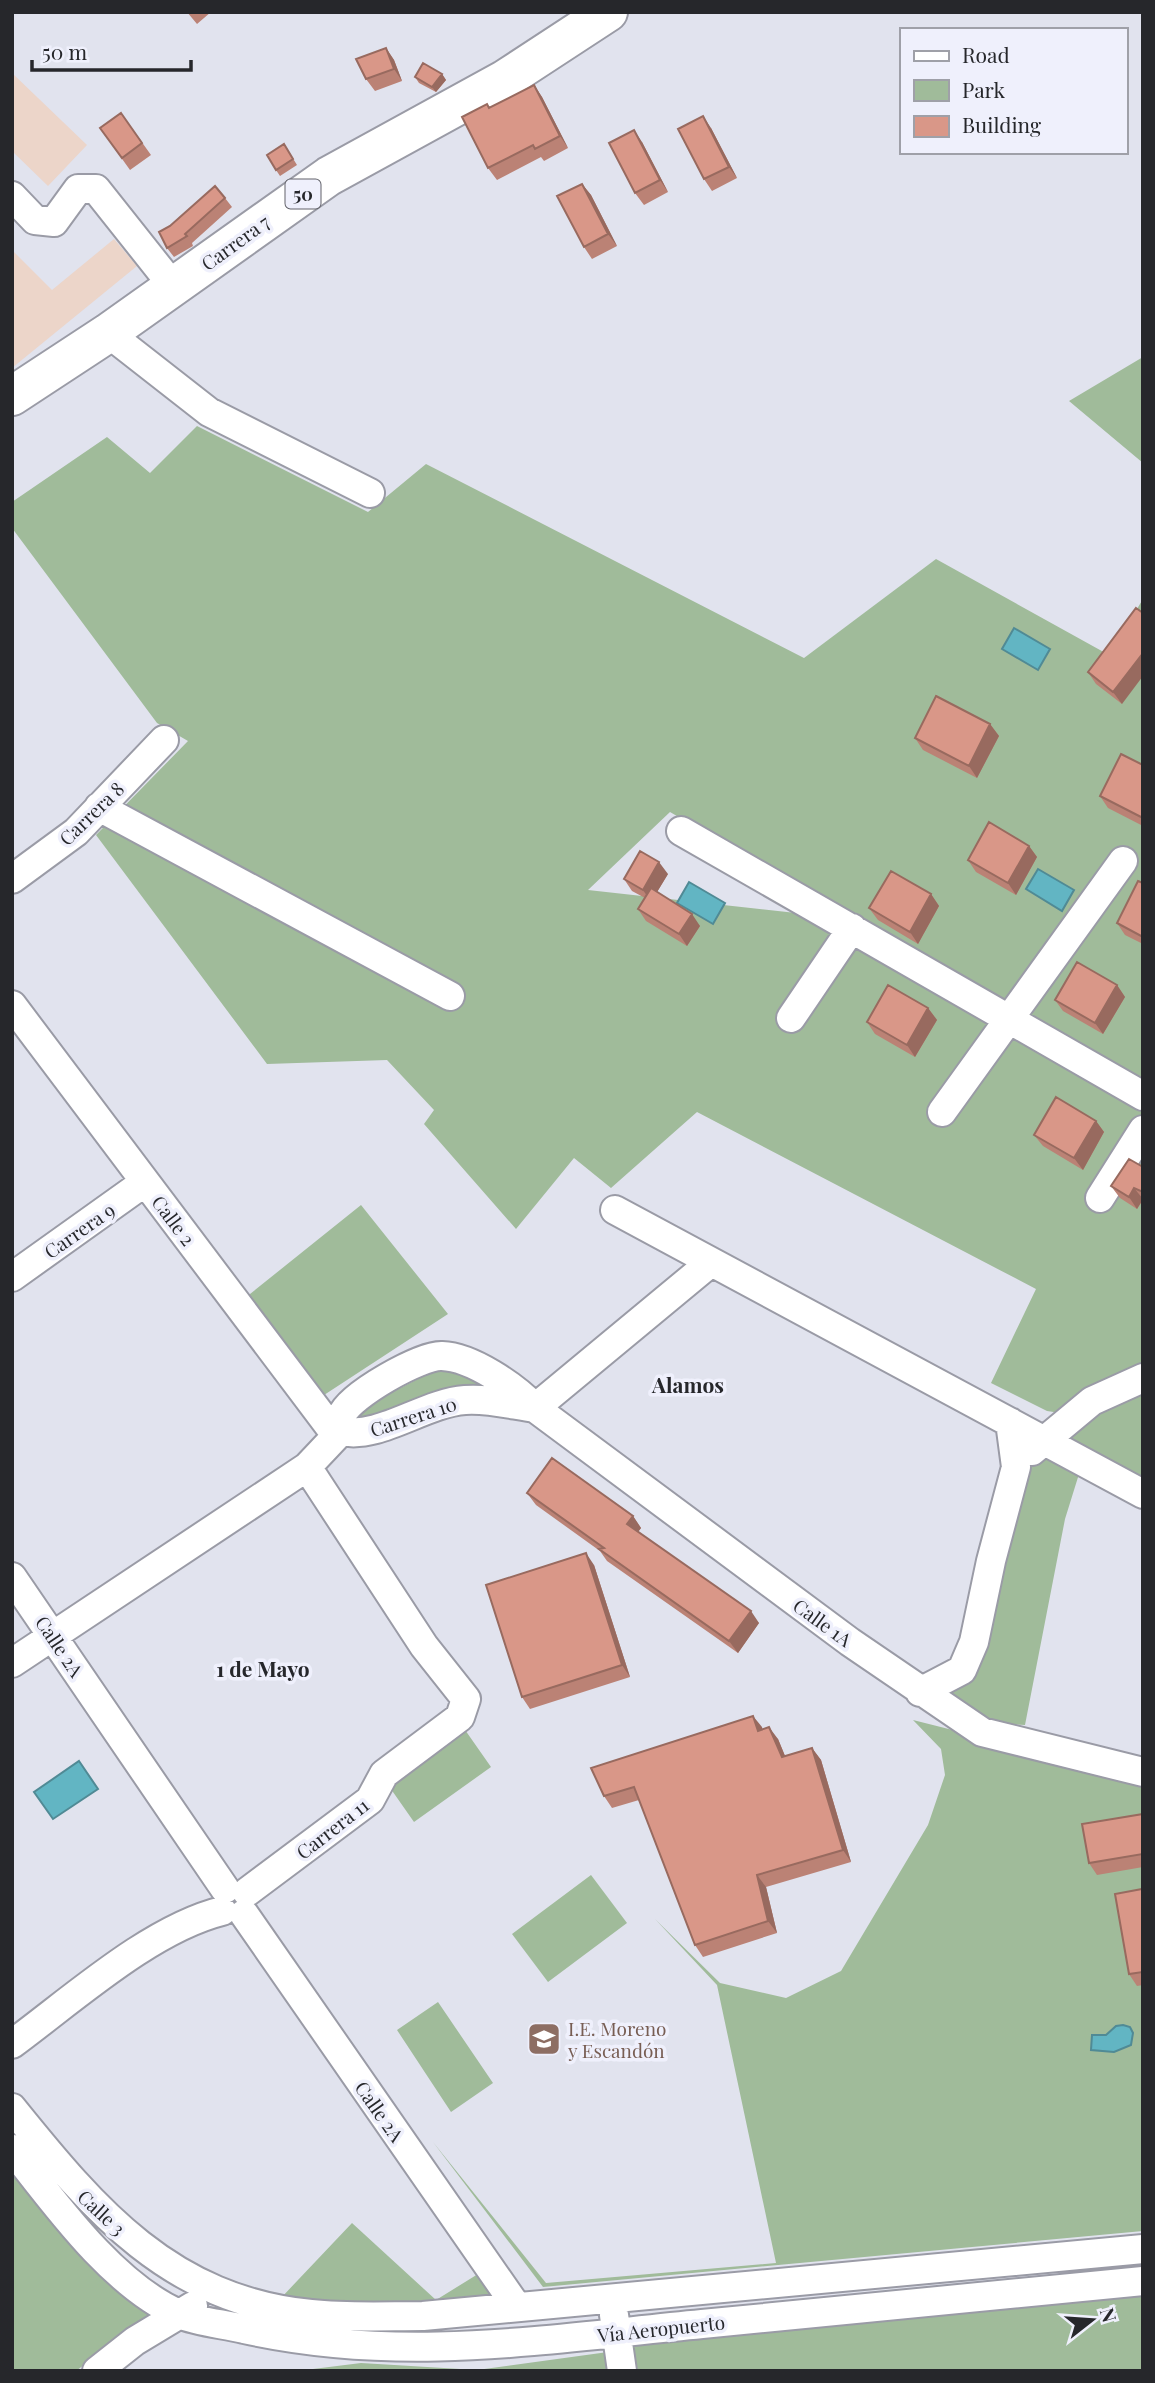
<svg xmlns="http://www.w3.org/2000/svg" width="1155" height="2383" font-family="'Playfair Display',serif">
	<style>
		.industrial { fill: #ecd5c9 }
		.green { fill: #a0bb9a }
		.water { fill: #62b5c3; stroke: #508a95; stroke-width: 2 }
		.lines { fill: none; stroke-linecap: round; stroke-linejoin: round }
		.minor-casing { stroke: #9a9ba6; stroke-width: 32 }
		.highway-casing { stroke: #9a9ba6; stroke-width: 42 }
		.minor { stroke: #fff; stroke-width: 28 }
		.highway { stroke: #fff; stroke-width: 38 }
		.wall { fill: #bb8275 }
		.shaded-wall { fill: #986a5f }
		.building { fill: #d99788; stroke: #986a5f; stroke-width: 2 }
		.labels { text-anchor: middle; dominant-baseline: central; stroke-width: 7; stroke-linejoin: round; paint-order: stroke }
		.shield { fill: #eff0fc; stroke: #62636a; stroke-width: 2 }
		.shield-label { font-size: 18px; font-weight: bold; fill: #26272b }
		.street-label { font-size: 19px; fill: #26272b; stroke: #eff0fc }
		.education-label { font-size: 19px; fill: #785e54; stroke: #eff0fc; text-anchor: start }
		.neighbourhood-label { font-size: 21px; font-weight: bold; fill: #26272b; stroke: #eff0fc }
	</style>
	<rect width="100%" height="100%" fill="#e1e3ee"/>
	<path class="industrial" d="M12 73 87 145 48 186 12 151Z
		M114 239 137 266 12 368V250L52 290Z"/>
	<path class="green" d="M1143 357V463L1069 401Z
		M197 426 368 512 426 464 804 658 936 559 1109 655 1143 599V1086L670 812 588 890 814 915 1143 1105V1368L1067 1414 1047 1411 991 1383 1036 1289 697 1112 611 1188 574 1158 516 1229 424 1124 434 1110 387 1060 267 1064 96 835 188 741 157 723 12 528V502L107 437 150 473Z
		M361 1205 448 1314 321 1397 245 1298Z
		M441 1367 487 1379 515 1400 353 1431 344 1417Z
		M1143 1385V1482L1055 1439Z
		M1054 1459 1079 1474 1065 1519 1025 1725C992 1725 965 1707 937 1692L993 1601 1029 1467 1043 1460Z
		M913 1720 1143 1778V2231L543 2287 433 2142 546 2283 776 2263 717 1985 655 1919 720 1983 786 1998 841 1971 928 1825 945 1775 941 1749Z
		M463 1727 491 1767 414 1822 386 1782Z
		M591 1875 627 1923 548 1982 512 1934Z
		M438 2002 493 2083 451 2112 397 2030Z
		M12 2171 40 2208 153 2312 76 2371H12Z
		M352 2223 436 2300 478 2274 498 2295 492 2303 310 2308 280 2299Z
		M1143 2293V2371H629L626 2344Z
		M608 2352 610 2371 313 2369 361 2363 477 2370Z"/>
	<path class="water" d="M1014 628 1050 649 1038 670 1002 649Z
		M1038 869 1074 890 1062 911 1026 889Z
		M689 882 725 903 713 924 677 903Z
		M79 1761 98 1789 53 1819 34 1792Z
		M1123 2025 1130 2027 1133 2033 1131 2045 1114 2052 1091 2050 1092 2035H1106L1116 2026Z"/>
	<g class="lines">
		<defs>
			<path id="minor" d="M12 196 35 220 54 222 78 189H96L173 286
				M108 333 209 412 370 493
				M99 807 450 996
				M681 831 1143 1096
				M12 879 76 832 164 740
				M12 1005 336 1435
				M791 1018 852 928
				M942 1112 1123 861
				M1100 1198 1143 1130
				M615 1210 1143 1494
				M12 1277 145 1182
				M535 1408 710 1263
				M341 1431C379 1440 424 1403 465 1400 487 1398 513 1405 535 1408
				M1032 1451 1092 1401 1143 1378
				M12 1577 225 1889
				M12 1663 307 1467 341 1431C341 1427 341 1419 342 1415 350 1395 421 1355 442 1356 472 1357 515 1387 535 1408L850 1642 982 1732 1143 1772
				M920 1692 962 1670 974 1642 991 1561 1016 1467 1010 1422
				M247 1892 370 1800 384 1774 460 1717 466 1699 424 1646 307 1467
				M244 1914 517 2307
				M12 2044C72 2000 150 1929 222 1911
				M12 2108C95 2211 170 2300 311 2314 348 2318 386 2316 423 2316L1143 2249
				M12 2149C56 2205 113 2285 179 2314 198 2322 224 2324 244 2329 402 2364 545 2339 702 2324 849 2309 996 2295 1143 2281
				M614 2315 622 2371
				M97 2371 135 2341 193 2306"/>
			<path id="highway" d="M12 396 108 333 329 176 504 80 608 12"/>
		</defs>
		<use href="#minor" class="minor-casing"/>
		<use href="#highway" class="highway-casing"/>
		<use href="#minor" class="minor"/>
		<use href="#highway" class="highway"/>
	</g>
	<path class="wall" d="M187 12H211L197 24Z
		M386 48 394 60 402 81 375 91 366 79Z
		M442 74 446 80 436 92 419 83 415 77Z
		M534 85 542 97 568 148 544 161 541 157 497 180 488 168 487 104 490 108Z
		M121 113 151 155 130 170 100 128Z
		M711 128 737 178 712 191 704 179Z
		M642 142 668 192 644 205 635 193Z
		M284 144 297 165 280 176 276 170Z
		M582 184 591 195 617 246 592 259 584 247Z
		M225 198 232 207 192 243 193 246 174 257 167 248Z
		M1136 608 1122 704 1096 684 1088 672Z
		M990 724 999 736 977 778 923 750 915 738Z
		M1143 765V826L1108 808 1100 796Z
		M1029 846 1037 857 1016 895 976 872 968 860Z
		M668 874 657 892 700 926 687 946 646 921 638 909 645 898 632 891 624 879Z
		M1143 883V944L1125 935 1117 923Z
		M931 894 939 906 918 944 878 920 869 908Z
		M1117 985 1125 997 1103 1034 1063 1011 1055 1000Z
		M928 1008 937 1020 915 1057 875 1034 867 1022Z
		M1096 1121 1104 1132 1083 1170 1043 1146 1034 1135Z
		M1143 1167V1200L1137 1209 1120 1198 1111 1186Z
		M527 1493 633 1516 641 1528 638 1532 759 1623 738 1653 607 1561 600 1551 536 1505Z
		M594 1565 630 1677 530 1709 522 1697Z
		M762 1727V1730L778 1739 785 1756 812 1748 821 1760 851 1862 766 1887 777 1933 703 1957 695 1945 639 1800 612 1808 604 1796Z
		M1143 1814V1867L1097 1875 1089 1863Z
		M1143 1890V1985L1137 1986 1129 1974Z"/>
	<path class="shaded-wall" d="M386 48 394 60 402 81 394 69Z
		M442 74 446 80 436 92 432 87Z
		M534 85 542 97 568 148 560 136Z
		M703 116 711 128 737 178 729 167Z
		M634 130 642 142 668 192 660 180Z
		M582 184 591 195 617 246 608 234Z
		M1143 653V676L1122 704 1113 692Z
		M990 724 999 736 977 778 969 766Z
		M1029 846 1037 857 1016 895 1008 883Z
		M659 862 668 874 651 902 643 890Z
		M931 894 939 906 918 944 910 932Z
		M692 914 700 926 687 946 679 934Z
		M1117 985 1125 997 1103 1034 1095 1023Z
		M928 1008 937 1020 915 1057 907 1045Z
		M1096 1121 1104 1132 1083 1170 1074 1158Z
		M1134 1188 1143 1199 1137 1209 1129 1197Z
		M633 1516 641 1528 635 1536 627 1524Z
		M586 1553 594 1565 630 1677 622 1665Z
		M751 1611 759 1623 738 1653 729 1641Z
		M753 1716 762 1727 766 1743 758 1731Z
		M769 1727 778 1739 790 1768 782 1757Z
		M812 1748 821 1760 851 1862 843 1850Z
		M757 1875 766 1887 777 1933 768 1921Z"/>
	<path class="building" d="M386 48 394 69 366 79 356 59Z
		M423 63 442 74 432 87 415 77Z
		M534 85 560 136 535 149 533 145 488 168 462 117 487 104 489 108Z
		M121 113 142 143 122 158 100 128Z
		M703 116 729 167 704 179 678 129Z
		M634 130 660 180 635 193 609 143Z
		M284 144 293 159 276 170 267 155Z
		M582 184 608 234 584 247 557 196Z
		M215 186 225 198 185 234 187 236 167 248 159 232 170 226Z
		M1136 608 1143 613V653L1113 692 1088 672Z
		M936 696 990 724 969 766 915 738Z
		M1121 754 1143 765V818L1100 796Z
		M989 822 1029 846 1008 883 968 860Z
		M640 851 659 862 643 890 624 879Z
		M891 871 931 894 910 932 869 908Z
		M1138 881 1143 883V937L1117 923Z
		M651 888 692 914 679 934 638 909Z
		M1077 962 1117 985 1095 1023 1055 1000Z
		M888 985 928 1008 907 1045 867 1022Z
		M1056 1097 1096 1121 1074 1158 1034 1135Z
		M1129 1159 1143 1167V1192L1134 1188 1129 1197 1111 1186Z
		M552 1458 633 1516 627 1524 751 1611 729 1641 599 1549 604 1548 527 1493Z
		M586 1553 622 1665 522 1697 486 1585Z
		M753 1716 758 1731 769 1727 782 1757 812 1748 843 1850 757 1875 768 1921 695 1945 634 1787 604 1796 591 1768Z
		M1143 1814V1854L1089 1863 1082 1824Z
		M1142 1889 1143 1972 1129 1974 1115 1894Z"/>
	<defs>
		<symbol id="school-square" viewBox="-11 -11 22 22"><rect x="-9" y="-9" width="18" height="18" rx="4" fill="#8d6e63" stroke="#eff0fc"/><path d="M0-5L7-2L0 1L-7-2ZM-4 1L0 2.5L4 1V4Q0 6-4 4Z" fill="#fff"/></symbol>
	</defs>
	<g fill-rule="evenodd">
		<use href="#school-square" x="525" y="2020" width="38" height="38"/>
	</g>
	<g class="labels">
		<rect class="shield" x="285.5" y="179.5" width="35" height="29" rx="5"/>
		<g class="shield-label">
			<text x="303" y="194">50</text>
		</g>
		<g class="street-label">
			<text transform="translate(235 242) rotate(-36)">Carrera 7</text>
			<text transform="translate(91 813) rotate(-44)">Carrera 8</text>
			<text transform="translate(174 1220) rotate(53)">Calle 2</text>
			<text transform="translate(79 1230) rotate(-35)">Carrera 9</text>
			<text transform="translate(413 1416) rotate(-18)">Carrera 10</text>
			<text transform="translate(823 1622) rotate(36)">Calle 1A</text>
			<text transform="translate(60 1646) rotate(56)">Calle 2A</text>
			<text transform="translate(332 1828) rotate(-38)">Carrera 11</text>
			<text transform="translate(380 2111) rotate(55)">Calle 2A</text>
			<text transform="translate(102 2212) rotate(43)">Calle 3</text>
			<text transform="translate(661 2328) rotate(-6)">Vía Aeropuerto</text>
		</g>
		<g class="education-label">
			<text x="568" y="2028">I.E. Moreno<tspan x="568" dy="22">y Escandón</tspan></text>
		</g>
		<g class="neighbourhood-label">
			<text x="688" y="1384">Alamos</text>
			<text x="263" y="1668">1 de Mayo</text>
		</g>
	</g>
	<rect width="1155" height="2383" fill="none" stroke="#26272b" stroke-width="28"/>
	<rect x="900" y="28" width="228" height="126" fill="#eff0fc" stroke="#9fa0a8" stroke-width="2"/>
	<rect x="914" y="51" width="35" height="10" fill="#ffffff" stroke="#9fa0a8" stroke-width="2"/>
	<text x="962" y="63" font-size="21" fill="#26272b">Road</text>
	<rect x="914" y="80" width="35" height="21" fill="#a0bb9a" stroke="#9fa0a8" stroke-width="2"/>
	<text x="962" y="98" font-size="21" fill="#26272b">Park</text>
	<rect x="914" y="116" width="35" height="21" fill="#d99788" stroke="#9fa0a8" stroke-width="2"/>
	<text x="962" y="133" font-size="21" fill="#26272b">Building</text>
	<g transform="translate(1092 2320) rotate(73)" stroke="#eff0fc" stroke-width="5" paint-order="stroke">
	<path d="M0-5L12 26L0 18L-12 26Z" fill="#26272b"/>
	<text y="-10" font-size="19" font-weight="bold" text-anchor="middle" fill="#26272b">N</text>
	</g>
	<path d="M32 60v10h159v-10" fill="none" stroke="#26272b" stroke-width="3.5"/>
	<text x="42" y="60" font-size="21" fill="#26272b" stroke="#eff0fc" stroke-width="5" paint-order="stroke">50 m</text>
</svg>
